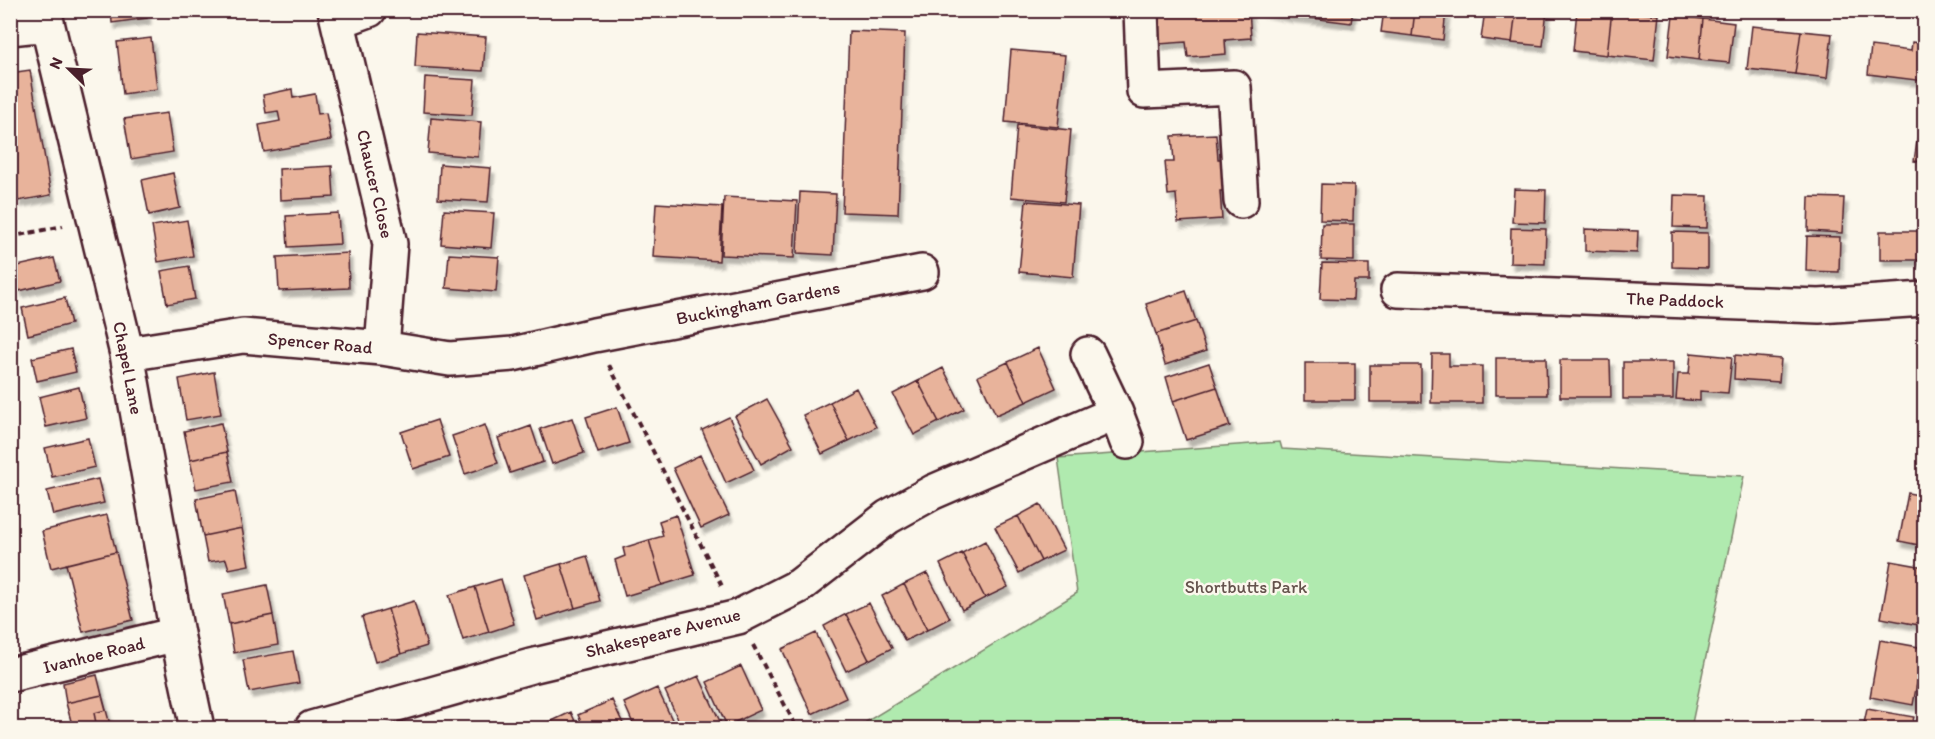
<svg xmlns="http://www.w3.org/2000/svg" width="1935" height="739" font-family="Itim,sans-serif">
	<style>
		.green { fill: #b0eaaf; stroke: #7d846d; stroke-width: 1.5 }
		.building { fill: #e8b39b; stroke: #4a1f2b; stroke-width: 1.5; filter: url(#shadow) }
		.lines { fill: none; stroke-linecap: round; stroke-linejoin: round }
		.minor-casing { stroke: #4a1f2b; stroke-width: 38 }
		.path { stroke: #4a1f2b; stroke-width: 4; stroke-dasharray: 6 4.5; stroke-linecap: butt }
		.minor { stroke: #fbf7ec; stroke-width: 33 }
		.labels { text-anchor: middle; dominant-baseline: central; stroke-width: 5; stroke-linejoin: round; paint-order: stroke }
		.street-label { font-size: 18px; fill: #4a1f2b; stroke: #fbf7ec }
		.park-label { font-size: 18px; fill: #64524c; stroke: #fbf7ec }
	</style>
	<defs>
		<filter id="shadow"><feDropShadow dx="3.5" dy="6" stdDeviation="1.5" flood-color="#0004"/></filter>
	</defs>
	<rect width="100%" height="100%" fill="#fbf7ec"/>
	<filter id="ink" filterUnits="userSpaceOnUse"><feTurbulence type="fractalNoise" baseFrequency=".0167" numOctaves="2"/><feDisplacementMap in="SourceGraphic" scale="12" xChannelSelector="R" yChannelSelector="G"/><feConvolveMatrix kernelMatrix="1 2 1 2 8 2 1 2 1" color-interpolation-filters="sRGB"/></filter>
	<g filter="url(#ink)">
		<path class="green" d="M1280 442 1282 449 1744 476 1691 728H856L1077 593 1058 458Z"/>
		<path class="building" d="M111 10H146L147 18 112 23Z
			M1157 10H1249L1251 38 1225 40 1226 54 1188 57 1186 42 1159 44Z
			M1258 10H1290L1289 16Z
			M1290 10H1321L1320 19 1289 16Z
			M1321 10H1353L1351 23 1320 19Z
			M1384 10H1415L1412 36 1381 32Z
			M1415 10H1446L1443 40 1412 36Z
			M1485 10H1516L1512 43 1481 39Z
			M1516 10H1547L1543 46 1512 43Z
			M1577 10H1612L1607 55 1573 51Z
			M1612 10 1659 15 1654 60 1607 55Z
			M1673 16 1703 19 1699 60 1668 56Z
			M1703 19 1734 23 1729 63 1699 60Z
			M1752 26 1801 31 1795 74 1747 69Z
			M849 31 905 33 898 214 842 212Z
			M1801 31 1832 34 1827 78 1795 74Z
			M417 32 486 37 483 71 415 67Z
			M151 38 157 89 123 94 117 42Z
			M1912 42 1924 44V81L1868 74 1871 46 1911 51Z
			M1011 50 1065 55 1058 127 1005 122Z
			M30 70 51 195 18 201 10 159V73Z
			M425 77 475 80 472 115 423 112Z
			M292 89 293 98 315 94 318 114 326 113 331 140 264 152 259 125 280 121 278 111 266 113 263 95Z
			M1922 109H1924V162L1914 161Z
			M167 113 173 152 131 159 124 119Z
			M431 118 481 122 478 157 428 153Z
			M1017 125 1071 130 1064 202 1011 197Z
			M1216 134 1218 159H1225L1227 191H1220L1222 219 1178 222 1176 194 1168 195 1165 162H1174L1172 136Z
			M440 164 491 168 488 202 438 199Z
			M332 166 334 197 280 200 279 169Z
			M173 173 180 208 149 215 142 180Z
			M1321 184 1354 185 1353 221 1320 220Z
			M1514 189 1546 190 1545 223 1512 222Z
			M800 192 836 194 833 255 797 253Z
			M1674 195 1708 196 1707 228 1673 227Z
			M724 197 797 201 794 258 721 255Z
			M1809 197 1844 198 1842 233 1808 231Z
			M1026 201 1079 205 1073 277 1019 272Z
			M656 203 722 207 719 261 653 257Z
			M444 210 494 213 491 248 441 244Z
			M338 213 340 244 288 247 286 216Z
			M187 220 193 256 158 262 152 226Z
			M1322 224H1354V261L1321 260Z
			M1511 228 1546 229 1545 264 1510 263Z
			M1585 229 1638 231 1637 253 1585 251Z
			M1880 231H1921V260H1880Z
			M1672 232 1708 233V268L1672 267Z
			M1807 236 1840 237 1839 272 1806 271Z
			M348 253 349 288 279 291 277 257Z
			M449 254 499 257 496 292 446 288Z
			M54 258 60 281 19 291 13 267Z
			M1322 263 1369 264V281H1354L1353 300 1320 299Z
			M189 266 195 299 167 304 161 271Z
			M1186 291 1196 321 1156 334 1146 304Z
			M65 298 71 324 28 335 22 308Z
			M1196 321 1206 351 1165 365 1156 334Z
			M1038 348 1056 388 1026 402 1008 362Z
			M71 349 76 372 37 381 32 358Z
			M1691 353 1732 357 1728 393 1700 391V401L1676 399 1678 374H1689Z
			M1432 354H1449V366H1482V403H1431Z
			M1735 355 1781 359 1779 382 1734 379Z
			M1496 358H1546L1547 395H1496Z
			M1560 360H1610L1611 397H1560Z
			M1008 362 1026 402 996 415 978 376Z
			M1623 362H1673V399H1623Z
			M1209 363 1217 387 1173 401 1166 377Z
			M1305 363H1355V400H1305Z
			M1370 365H1421V402H1370Z
			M943 368 964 409 939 422 918 381Z
			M214 372 221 414 186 420 179 379Z
			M918 381 939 422 914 435 893 394Z
			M79 387 86 418 46 427 39 397Z
			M1217 387 1230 426 1186 440 1173 401Z
			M856 388 876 427 849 441 830 402Z
			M767 399 793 446 761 464 735 416Z
			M830 402 849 441 822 454 803 415Z
			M617 407 629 443 598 453 586 417Z
			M729 417 754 470 726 483 702 430Z
			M572 418 584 453 552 464 540 429Z
			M437 420 449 457 413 469 401 432Z
			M221 423 227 452 190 460 184 431Z
			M485 425 498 463 465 474 452 436Z
			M531 426 543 462 510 473 498 438Z
			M88 438 95 467 52 477 45 448Z
			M227 452 233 482 196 489 190 460Z
			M700 455 729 515 701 528 673 468Z
			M98 479 104 503 53 515 47 491Z
			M235 491 242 528 203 536 196 499Z
			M1908 493 1924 496V546L1899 541Z
			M1040 504 1064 550 1041 561 1018 516Z
			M107 515 116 552 51 568 42 531Z
			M676 515 695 575 662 585 649 540 663 536 659 521Z
			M1018 516 1041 561 1019 573 995 527Z
			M242 528 249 565 229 569 226 559 208 562 203 536Z
			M649 540 662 585 625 596 615 560 625 556 623 548Z
			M985 541 1008 587 985 598 962 553Z
			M116 552 133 620 83 632 66 564Z
			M962 553 985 598 962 610 940 564Z
			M587 556 600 601 575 608 561 564Z
			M1891 561 1924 567V626L1881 618Z
			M561 564 575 608 537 620 524 575Z
			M927 573 950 618 927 630 904 584Z
			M501 579 514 624 489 632 475 587Z
			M904 584 927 630 905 641 882 596Z
			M267 585 273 615 229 624 223 594Z
			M475 587 489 632 463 640 449 595Z
			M414 601 427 646 401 654 388 609Z
			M869 603 892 648 869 660 846 614Z
			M388 609 401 654 375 662 362 617Z
			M846 614 869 660 846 671 824 626Z
			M273 615 278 645 234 653 229 624Z
			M816 633 846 698 812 714 782 649Z
			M1880 640 1924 648V667H1920L1913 705 1870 697Z
			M293 651 299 683 249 692 243 660Z
			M741 666 761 710 727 726 707 682Z
			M97 675 102 695 66 703 63 683Z
			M699 676 723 728H682L665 691Z
			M657 688 676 728H635L624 703Z
			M102 695 106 710 94 713 96 723 73 728 66 703Z
			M612 700 625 728H584L578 715Z
			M1867 709 1914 717 1911 728H1863Z
			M106 710 111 728H74L96 723 94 713Z
			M571 712 578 728H537Z"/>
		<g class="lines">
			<defs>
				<path id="minor" d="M44 10 127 354 177 634 197 728
					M335 10 390 244 382 348
					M1141 10 1144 91 1234 87 1241 201
					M339 21 369 10
					M10 28 47 24
					M1398 290 1819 306 1924 299
					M127 354 243 336 382 348 450 359 513 354 594 335 922 272
					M1116 413 1127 442
					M10 675 177 634
					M312 728 531 666 738 617 799 586 888 517 933 492 1116 413 1088 354"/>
			</defs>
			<use href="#minor" class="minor-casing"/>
			<path class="path" d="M10 237 63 226
				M609 365 723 588
				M753 645 797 728"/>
			<use href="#minor" class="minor"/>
		</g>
	</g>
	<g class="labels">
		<g class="street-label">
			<text transform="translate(375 184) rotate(77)">Chaucer Close</text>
			<text transform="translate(1675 300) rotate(2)">The Paddock</text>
			<text transform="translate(758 303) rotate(-11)">Buckingham Gardens</text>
			<text transform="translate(320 343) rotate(5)">Spencer Road</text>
			<text transform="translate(128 368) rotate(79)">Chapel Lane</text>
			<text transform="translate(663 633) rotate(-14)">Shakespeare Avenue</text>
			<text transform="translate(94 655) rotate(-14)">Ivanhoe Road</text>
		</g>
		<g class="park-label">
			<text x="1246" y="587">Shortbutts Park</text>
		</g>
	</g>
	<rect width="1935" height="739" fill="none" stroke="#fbf7ec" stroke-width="36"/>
	<rect x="18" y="18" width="1899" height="703" fill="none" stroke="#4a1f2b" stroke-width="2" filter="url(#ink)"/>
	<g transform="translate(69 69) rotate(294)" stroke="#fbf7ec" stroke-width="4.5" paint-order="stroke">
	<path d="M0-4.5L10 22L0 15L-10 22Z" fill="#4a1f2b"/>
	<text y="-9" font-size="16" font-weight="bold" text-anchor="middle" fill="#4a1f2b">N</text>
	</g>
</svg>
